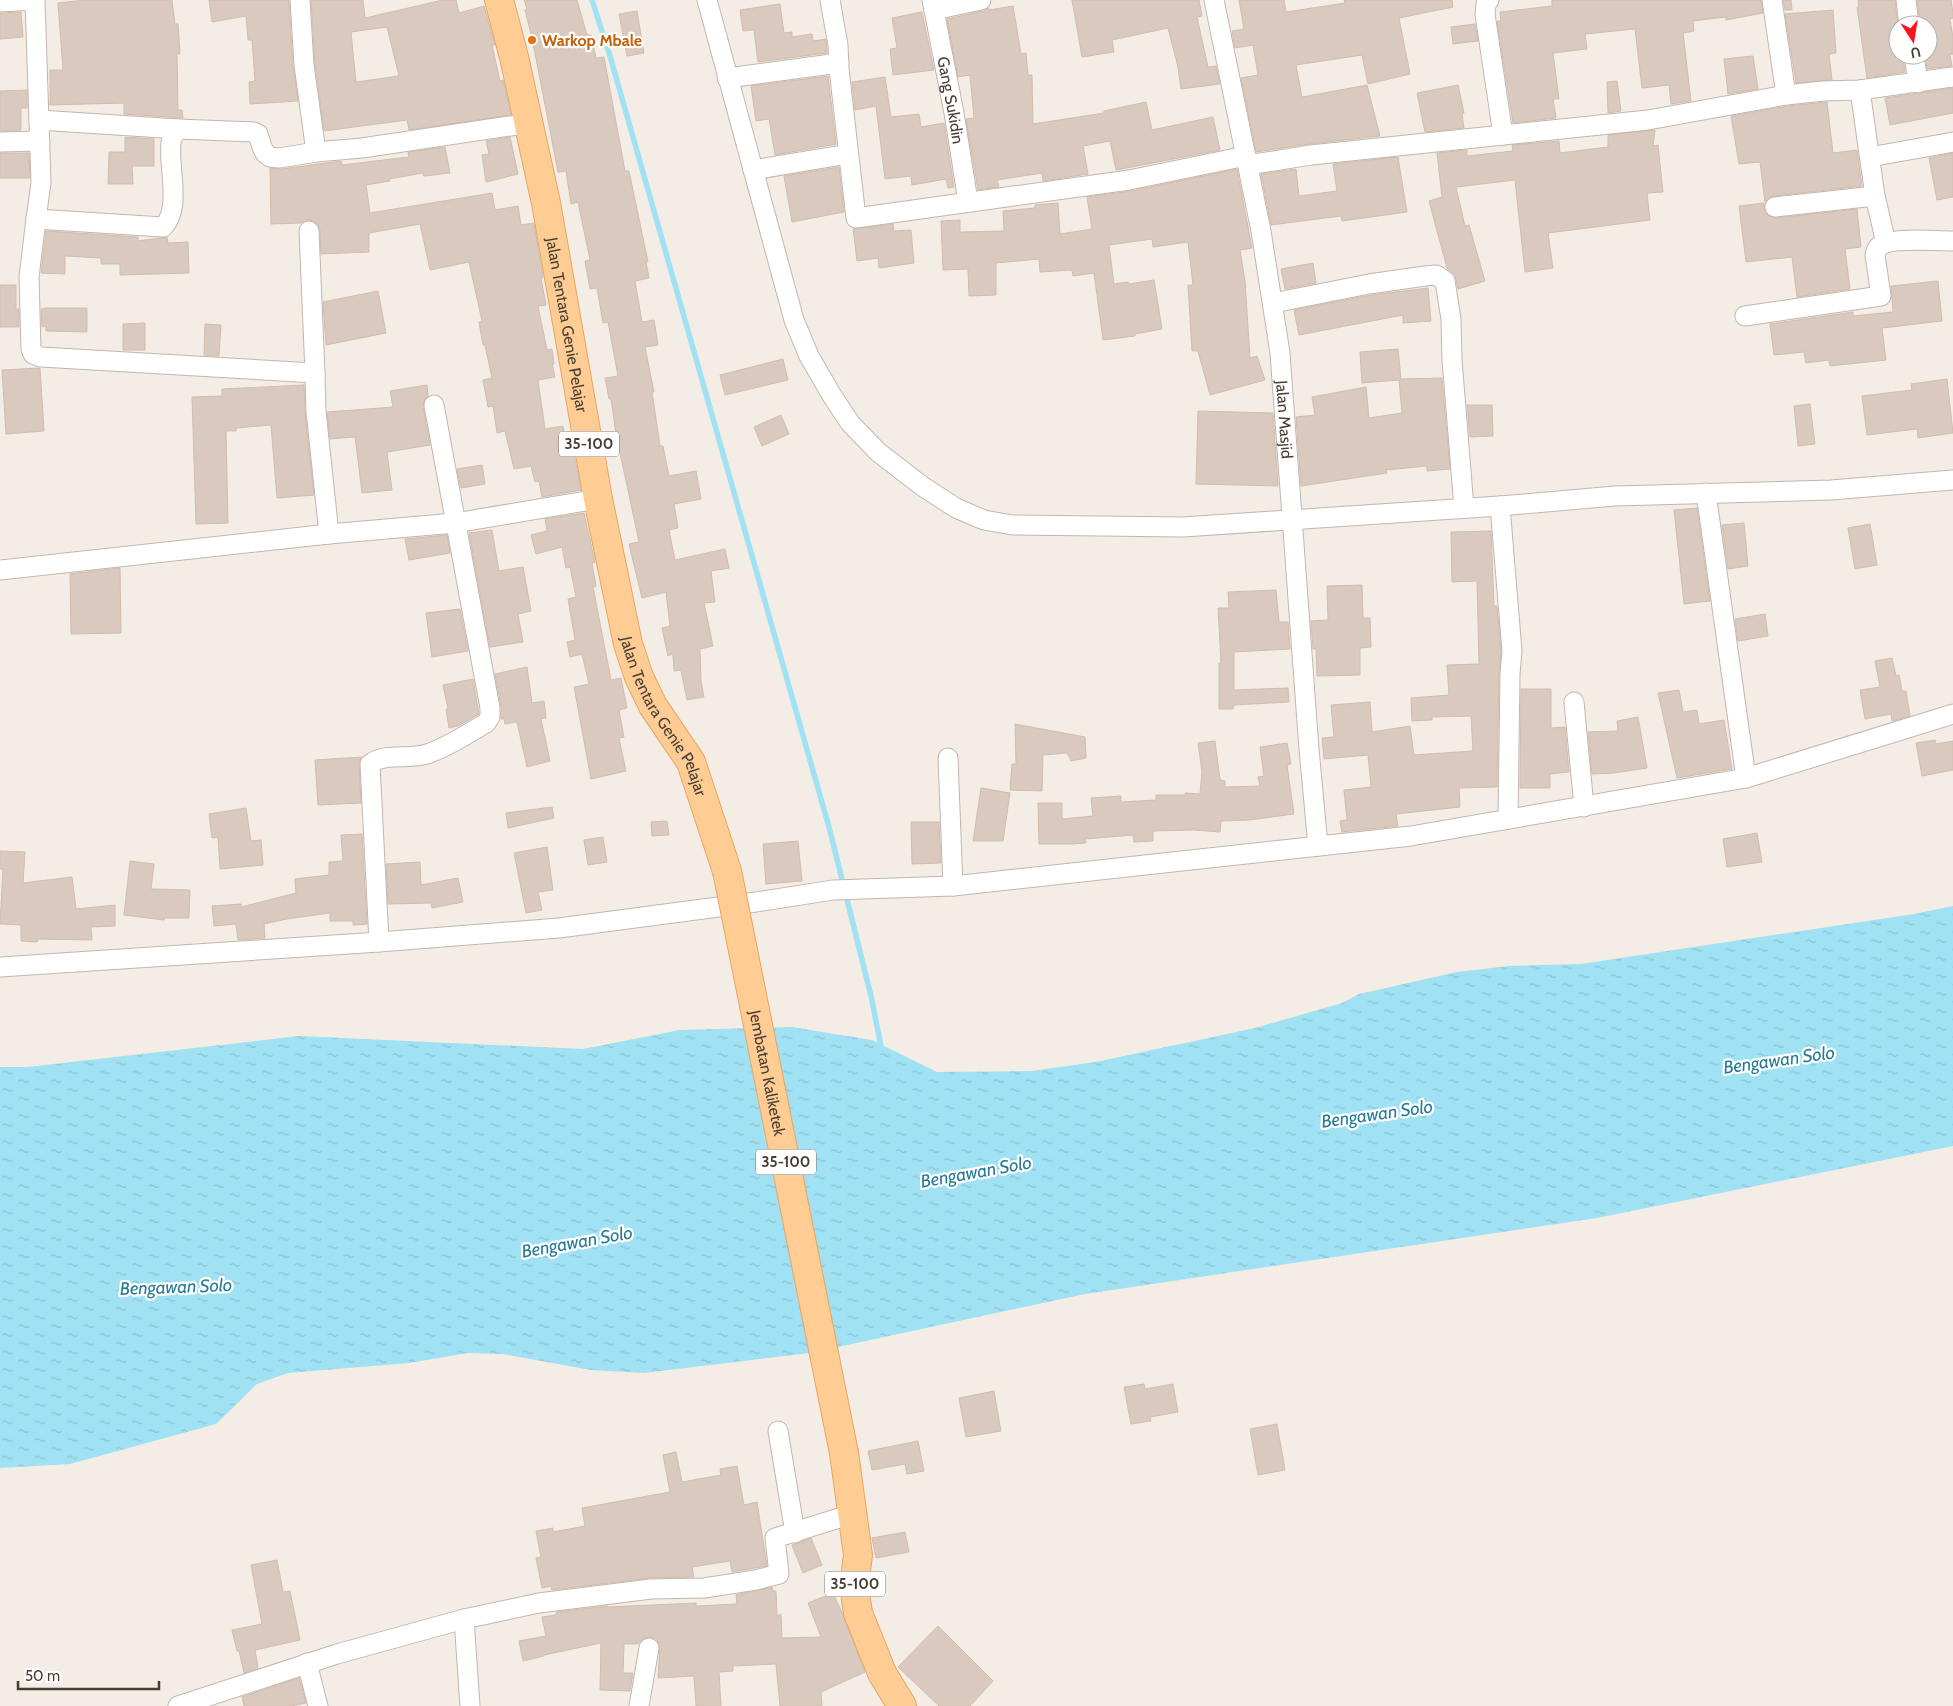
<svg xmlns="http://www.w3.org/2000/svg" width="1953" height="1706" font-family="Cabin,sans-serif">
	<style>
		.water { fill: url(#water-ripples) }
		.lines { fill: none; stroke-linecap: round; stroke-linejoin: round }
		.stream { stroke: #a0e1f3; stroke-width: 5.5 }
		.building { fill: #d9c9be; stroke: #d1bdae; fill-rule: evenodd }
		.minor-casing { stroke: #c3b6ac; stroke-width: 21 }
		.primary-casing { stroke: #e8a560; stroke-width: 30 }
		.minor { stroke: #fff; stroke-width: 19 }
		.primary { stroke: #ffcc94; stroke-width: 28 }
		.primary-bridge-casing { stroke: #e8a560; stroke-width: 30; stroke-linecap: butt }
		.primary-bridge { stroke: #ffcc94; stroke-width: 28 }
		.food-dot { fill: #e8710a; stroke: #fff; stroke-width: 2 }
		.labels { text-anchor: middle; dominant-baseline: central; stroke-width: 4.5; stroke-linejoin: round; paint-order: stroke }
		.shield { fill: #fff; stroke: #7e7772; stroke-width: 1 }
		.shield-label { font-size: 15px; font-weight: bold; fill: #473d35 }
		.food-label { font-size: 16px; font-weight: bold; fill: #c56008; stroke: #fff; text-anchor: start }
		.street-label { font-size: 16px; fill: #473d35; stroke: #fff }
		.water-label { font-size: 18px; font-style: italic; fill: #257b96; stroke: #fff }
	</style>
	<defs>
		<pattern id="water-ripples" width="26" height="14" patternUnits="userSpaceOnUse" patternTransform="scale(1.25)"><rect width="26" height="14" fill="#a0e1f3"/><path d="M2 4q2-2 4 0t4 0M15 11q2-2 4 0t4 0" fill="none" stroke="#8bc2d1"/></pattern>
	</defs>
	<rect width="100%" height="100%" fill="#f4ede6"/>
	<path class="water" d="M1953 906V1146L1597 1218 1085 1294 810 1353 644 1373 591 1370 503 1354 468 1353 409 1363 288 1373 257 1384 216 1424 70 1464 0 1468V1067H27L299 1036 583 1049 680 1030 791 1027 872 1040 937 1072 1031 1071 1096 1062 1255 1028 1342 1003 1359 994 1457 972 1509 966 1581 964 1914 914Z"/>
	<g class="lines">
		<path class="stream" d="M592 0 610 56 829 827 871 996 882 1051"/>
	</g>
	<path class="building" d="M84 0H172L175 24H178L180 54H177L178 110H182L183 118 124 114V103L50 105V70H63L58 3Z
		M209 0H289L293 66 298 101 250 104 249 82 255 81 252 40H248L246 16 212 22Z
		M311 0H363L365 18 443 0H456L459 13 484 6 495 45H492L500 81 503 80 511 115 409 130 407 120 324 131 315 64ZM387 27 399 76 356 82 351 32Z
		M524 0H577L587 35H591L596 58 604 57 625 171H629L648 262H646L649 278 635 281 642 322 654 320 658 345 645 347 654 392H652L660 446H663L669 476 696 471 701 499 674 504 678 528 669 530 675 560 725 549 729 568 711 571 715 602 704 603 713 646 700 649 701 681 704 697 687 700 681 670 674 671 673 654 668 656 662 628 670 626 666 592 642 598 634 565 629 544 639 542 616 434 611 399H609L605 378 618 376 608 322 603 323 597 288 590 289 585 261 590 260 578 202 571 204 566 171 558 172 532 38 525 10 527 9Z
		M1072 0H1199L1202 16 1197 17 1208 67 1216 66 1220 84 1181 89 1178 67 1168 28 1112 40 1114 52 1082 57Z
		M1239 0H1284L1286 12 1345 3 1344 0H1452L1453 7 1399 18 1410 74 1368 84 1362 55 1296 65 1302 97 1367 85 1380 136 1310 144 1256 152 1241 78 1258 75 1253 45 1235 48 1232 31 1244 29Z
		M1552 0H1761L1763 13 1726 20V17L1693 21 1694 31 1683 33 1691 101 1671 104 1669 85 1642 88 1635 29 1585 34 1587 49 1553 53 1559 99H1553L1556 118 1513 123 1497 21H1501L1500 12 1552 6Z
		M1783 0H1791L1792 10H1785Z
		M1858 0H1895L1898 27V55H1903L1905 72 1867 78 1857 7H1859Z
		M1917 0H1951L1953 13V18L1950 19 1953 37V54L1950 55 1952 66 1927 69 1925 55H1928V25H1920Z
		M780 4 784 33 792 32V37L812 34 813 41 826 39 827 53 758 62 754 30 743 31 740 10Z
		M1013 6 1021 54 1026 53 1028 75H1032L1033 124 1104 113V111L1146 102 1152 130 1213 117 1220 150 1116 170 1110 141 1083 146 1088 174 1043 181 1042 173 997 180 999 187 978 190 966 119 974 118 970 75 958 77 947 19 983 11 989 8V10Z
		M1833 10 1836 53 1829 54 1832 80 1796 83 1785 14Z
		M637 11 644 53 627 56 619 14Z
		M21 12 23 37 0 39V13Z
		M922 12 934 70 893 75 890 49 897 48 892 18Z
		M1475 24 1478 41 1453 44 1451 27Z
		M1753 56 1758 89 1728 94 1724 59Z
		M828 76 836 144 775 155 769 119 756 121 751 86Z
		M885 77 891 117 919 114 921 127 944 123 954 187 948 188 946 179 912 185 911 176 885 179 876 106 855 110 852 82Z
		M1617 81 1621 111 1608 113 1607 82Z
		M1458 85 1464 113H1462L1464 128 1425 132 1417 93Z
		M1953 88V113L1890 125 1885 98Z
		M27 90V108H21V130L0 131V91Z
		M1827 102 1833 153 1857 150 1862 186 1774 196 1769 198 1765 202 1760 162 1739 164 1731 116 1788 106Z
		M1655 130 1653 146 1658 145 1663 192 1647 193 1650 220 1548 233 1553 268 1525 272 1515 180 1456 187 1465 226 1469 225 1485 281 1458 289 1455 275 1447 268 1429 201 1442 197 1437 153 1467 150V156L1513 151 1512 145 1559 141 1560 153 1608 147V135Z
		M125 137 154 139V166H132L133 184H108L109 152H125Z
		M510 137 518 174 486 182 482 155 489 154 486 141Z
		M445 147 450 173 424 176 423 173 389 179 390 181 366 185 370 213 492 193 495 210 518 206 521 225 534 223 543 277 541 278 546 305 538 306 547 350 552 349 554 364H552L555 377 538 380 545 429 563 426 567 455 574 454 581 490 542 497 539 481 535 482 531 466 514 469 505 431 497 433 493 406 488 407 483 380 492 378 485 345H483L479 322 482 321 469 262 430 270 420 224 369 233V252L321 254 320 230 315 221 308 220 301 223 271 224 270 168 281 169 341 161 342 165 409 157 408 152Z
		M0 153H29L30 178H0Z
		M1953 153V197L1937 200 1929 158Z
		M1398 157 1407 212 1342 221 1341 216 1271 225 1261 174 1296 169 1299 196 1337 191 1333 164Z
		M839 167 844 212 792 222 784 176Z
		M1237 169 1252 248 1240 250 1245 281 1250 358 1257 356 1265 380 1210 395 1198 351H1192L1188 285H1193L1188 242 1153 247 1152 239 1109 245 1114 284 1128 282 1129 284 1154 280 1162 329 1135 334V336L1103 340 1094 273 1073 276 1072 270 1040 272 1039 259 996 263V295L969 296 968 269 943 270 941 221 960 220V232L1004 231 1003 211 1035 208V205L1058 203 1060 234 1092 229 1087 197 1131 191Z
		M1764 203V209L1766 214 1776 218 1857 209 1861 247 1845 249 1850 289 1797 297 1792 257 1746 262 1739 206Z
		M893 224 894 231 911 230 914 263 879 268 878 258 857 261 853 229Z
		M46 231 138 237V241L167 237 168 243 188 242 189 273 120 275V264H101V258L65 256V274L41 273Z
		M1313 263 1316 283 1285 289 1281 269Z
		M1938 281 1942 321 1882 328 1886 360 1830 366 1829 360 1806 363 1804 352 1774 355 1770 324 1853 312V316L1893 312 1891 286Z
		M0 285H16V309H19V327H0Z
		M1428 288 1431 321 1403 323V315L1299 335 1294 310 1371 295Z
		M378 291 386 333 326 345 323 302Z
		M46 308H87V332L46 331V326L42 327 41 309Z
		M145 323V350H123V324Z
		M205 324 221 325 219 356 204 355Z
		M1398 349 1401 379 1442 378 1450 469 1427 471V466L1386 470 1387 473 1301 486 1296 417 1315 415 1312 397 1366 387 1369 418 1402 413 1399 380 1362 383 1360 352Z
		M783 359 788 380 725 395 720 375Z
		M40 368 44 431 6 434 2 370Z
		M1947 379 1953 433 1918 438 1917 429 1867 435 1862 396 1912 390 1911 384Z
		M304 385 305 412 314 495 277 498 271 425 236 428V431H226L228 523 196 524 192 397 222 396V389Z
		M427 385 428 396 424 401 423 407 430 445 387 452 392 490 362 493 355 437 330 439 327 412 393 407 390 391Z
		M1810 404 1815 444 1798 446 1794 406Z
		M1467 405H1492L1493 436 1470 437Z
		M1198 411 1273 413 1278 486 1196 484Z
		M781 415 789 434 762 446 754 427Z
		M482 465 485 484 461 488 457 469Z
		M1697 508 1710 601 1684 604 1674 510Z
		M584 513 595 562 592 563 596 586 593 587 611 680 621 678 627 708 619 710 624 737 619 738 626 771 591 779 574 687 589 684 582 654 570 657 567 642 575 640 568 599 576 597 570 567 566 568 562 547 536 554 531 535 547 531 545 519Z
		M1744 523 1748 566 1728 569 1722 525Z
		M1870 524 1877 565 1855 569 1848 528Z
		M492 530 499 571 523 567 531 611 518 614 523 642 490 647 469 533Z
		M1491 531 1494 606H1497L1501 651 1499 674 1497 787 1459 788 1460 807 1396 814 1398 826 1342 832 1340 821 1347 820 1344 790 1371 787 1368 755 1324 759 1322 738 1334 737 1331 705 1370 702 1372 732 1410 726 1414 755 1473 751 1471 716 1432 717V720L1412 721 1411 698 1449 695 1447 665 1479 664 1477 581 1452 582 1451 532Z
		M447 535 450 553 409 560 405 539Z
		M120 568 121 633 71 634 70 574Z
		M1362 585 1363 618H1370L1371 647 1360 648V675L1317 676 1316 649H1313L1311 621 1328 620 1327 586Z
		M1276 590 1279 622H1288L1290 649 1234 652V690L1288 688 1289 702 1234 705 1233 709H1219V663H1221L1218 608H1229L1228 592Z
		M460 609 468 651 432 657 426 613Z
		M1765 614 1768 636 1738 641 1735 619Z
		M1892 658 1896 676 1899 675 1902 691H1906L1910 716 1892 721 1891 714 1865 719 1860 690 1880 687 1875 661Z
		M527 667 532 703 544 701 546 718 541 719 550 761 527 767 517 722 505 724 504 719H501V706L495 674Z
		M473 679 479 714 458 726 449 728 446 709H448L443 685Z
		M1521 689H1551V728L1565 727 1569 772 1550 774V788H1520Z
		M1679 690 1683 712 1697 710 1699 724 1724 720 1732 769 1677 778 1658 693Z
		M1638 717 1647 768 1614 773 1592 774 1588 732 1618 731 1617 721Z
		M1015 724 1085 737 1086 758 1071 761 1067 753 1043 755 1042 791 1010 790 1012 764H1016Z
		M1935 740 1936 744 1953 741V770L1922 776 1916 743Z
		M1215 741 1220 780 1225 781V787L1260 786 1258 777 1264 776 1260 747 1287 743 1291 764 1287 765 1294 814 1249 820 1221 821 1220 832 1193 830 1153 831V841L1134 842 1133 835 1085 839 1086 843 1071 844H1039L1038 803H1062V819L1093 816 1091 798 1121 796V802L1156 800V795H1185V793L1200 794 1202 772 1198 743Z
		M361 757 359 765 361 803 318 805 315 760Z
		M981 788 1010 793 1003 841H973Z
		M552 807 554 818 508 828 506 813Z
		M246 808 251 841 261 840 263 865 220 869 218 837 212 838 209 814Z
		M667 821 669 835 652 836 651 822Z
		M911 822H939L941 863 912 864Z
		M1757 833 1762 862 1727 867 1723 839Z
		M362 834 367 924 353 925V921H330V913L287 919 264 924 265 938 238 940 236 924 214 926 212 906 241 904V907L296 893 295 879 329 875V862L343 861 341 835Z
		M603 837 607 862 588 865 584 840Z
		M798 841 802 881 766 884 763 844Z
		M547 847 553 890 538 892 542 910 526 913 514 853Z
		M0 851 25 852 23 883 72 877 76 909 115 905V926L91 927 92 940 38 939 37 942 21 941V925L0 924 3 869H0Z
		M130 861 154 864 151 889 190 890 189 918H164V920L124 915Z
		M420 862 421 885 458 878 463 902 432 908 431 903 388 904 386 864Z
		M1144 1384 1145 1389 1173 1384 1178 1412 1150 1417 1151 1421 1131 1424 1124 1387Z
		M994 1391 1001 1431 966 1437 959 1398Z
		M1277 1424 1285 1470 1258 1475 1250 1429Z
		M918 1441 924 1471 907 1474 905 1464 872 1470 868 1451Z
		M676 1452 682 1482 721 1475 720 1469 737 1466 744 1505 757 1502 767 1566 732 1572 730 1561 692 1567 694 1577H692L650 1578 552 1590 551 1586 542 1588 536 1558 541 1557 536 1531 553 1528V1532L585 1526 582 1508 670 1492 663 1455Z
		M905 1532 909 1552 876 1558 872 1538Z
		M811 1538 822 1565 803 1573 792 1545Z
		M277 1560 283 1592 290 1591 300 1640 255 1650 258 1668 244 1673 239 1651H237L232 1630 262 1624 251 1565Z
		M772 1587 773 1591H776L777 1616 781 1614 782 1638 821 1637 808 1603 833 1593 843 1615 865 1672 821 1692 822 1706H780L776 1664 733 1666V1671L719 1672 721 1706H696L694 1676 658 1678 660 1645 656 1639 650 1637 645 1638 639 1644H624L623 1673H633L630 1691 600 1690 601 1643 544 1655V1656L523 1661 519 1641 546 1636 542 1617 556 1615V1612L608 1606V1607L696 1603V1606L737 1604 736 1595Z
		M938 1626 993 1681 970 1706H939L898 1667Z
		M299 1678 306 1703 291 1706H244L242 1697Z"/>
	<g class="lines">
		<defs>
			<g id="minor">
				<path d="M35 0 41 183 36 219 163 227C182 209 168 167 171 143 171 138 175 133 178 129L254 132 258 134 262 147 265 153 270 157 279 158 316 152 362 148 530 123"/>
				<path d="M300 0 304 65 316 152"/>
				<path d="M707 0 794 320 809 356 831 394 850 423 878 452 922 486 956 508 984 520 1012 525 1183 527 1500 506 1615 496 1831 490 1953 480"/>
				<path d="M830 0 838 45 839 69 856 218 1129 180 1246 156"/>
				<path id="s1" d="M932 0 954 113 968 201"/>
				<path id="s2" d="M1214 0 1261 231 1280 353 1309 749 1318 846"/>
				<path d="M1772 0 1786 95"/>
				<path d="M1906 0 1909 25"/>
				<path d="M0 2 34 0"/>
				<path d="M934 10 981 0"/>
				<path d="M1914 55 1918 83"/>
				<path d="M727 78 839 63"/>
				<path d="M1860 90 1875 196 1886 243"/>
				<path d="M39 120 178 129"/>
				<path d="M1503 135 1648 120 1786 95 1823 91 1860 90 1953 77"/>
				<path d="M0 142 40 141"/>
				<path d="M1870 157 1953 142"/>
				<path d="M1248 165 1311 155 1503 135 1485 14 1486 4 1489 0"/>
				<path d="M753 170 848 154"/>
				<path d="M1775 207 1875 196"/>
				<path d="M36 219 29 277 31 349 33 354 41 357 315 373 316 411 329 534"/>
				<path d="M309 231 315 373"/>
				<path d="M1273 303 1369 284 1425 276 1436 275 1445 281 1451 319 1452 360 1464 508"/>
				<path d="M1745 316 1881 296 1875 255C1876 249 1879 245 1885 243 1903 238 1933 241 1953 241"/>
				<path d="M1706 493 1746 778"/>
				<path d="M1500 506 1512 651 1510 674 1508 819"/>
				<path d="M0 570 329 534 455 523 598 499"/>
				<path d="M1574 702 1584 807"/>
				<path d="M948 758 953 886"/>
				<path d="M379 942 370 764C386 752 409 760 427 754 448 747 467 734 486 723L490 717V708L434 405"/>
				<path d="M0 967 379 942 559 928 756 902 833 890 953 886 1411 836 1746 778 1953 714"/>
				<path d="M778 1431 795 1533"/>
				<path d="M464 1619 470 1706"/>
				<path d="M307 1663 318 1706"/>
				<path d="M178 1706 337 1654 464 1619 539 1603 651 1589 704 1588 756 1580 779 1574 775 1538 852 1514"/>
				<path d="M639 1706 649 1648"/>
			</g>
			<g id="primary">
				<path id="s3" d="M499 0 514 57 546 203 598 499 628 644 639 677 653 706 691 762 727 871"/>
				<path d="M844 1453 858 1555 854 1586 858 1613 882 1673 902 1706"/>
			</g>
		</defs>
		<use href="#minor" class="minor-casing"/>
		<use href="#primary" class="primary-casing"/>
		<use href="#minor" class="minor"/>
		<use href="#primary" class="primary"/>
		<defs>
			<g id="primary-bridge">
				<path id="s4" d="M727 871 844 1453"/>
			</g>
		</defs>
		<use href="#primary-bridge" class="primary-bridge-casing"/>
		<use href="#primary-bridge" class="primary-bridge"/>
	</g>
	<circle class="food-dot" cx="532" cy="40" r="5"/>
	<g class="labels">
		<g class="shield">
			<rect x="559" y="431.5" width="60" height="25" rx="4"/>
			<rect x="756" y="1149.5" width="60" height="25" rx="4"/>
			<rect x="825" y="1571.5" width="60" height="25" rx="4"/>
		</g>
		<g class="shield-label">
			<text x="589" y="444">35-100</text>
			<text x="786" y="1162">35-100</text>
			<text x="855" y="1584">35-100</text>
		</g>
		<g class="food-label">
			<text x="542" y="40">Warkop Mbale</text>
		</g>
		<g class="street-label">
			<text stroke="none"><textPath href="#s1" startOffset="102">Gang Sukidin</textPath></text>
			<text stroke="none"><textPath href="#s3" startOffset="332">Jalan Tentara Genie Pelajar</textPath></text>
			<text stroke="none"><textPath href="#s2" startOffset="426">Jalan Masjid</textPath></text>
			<text stroke="none"><textPath href="#s3" startOffset="738">Jalan Tentara Genie Pelajar</textPath></text>
			<text stroke="none"><textPath href="#s4" startOffset="206">Jembatan Kaliketek</textPath></text>
		</g>
		<g class="water-label">
			<text transform="translate(1779 1060) rotate(-8)">Bengawan Solo</text>
			<text transform="translate(1377 1114) rotate(-8)">Bengawan Solo</text>
			<text transform="translate(976 1172) rotate(-10)">Bengawan Solo</text>
			<text transform="translate(577 1242) rotate(-10)">Bengawan Solo</text>
			<text transform="translate(176 1287) rotate(-2)">Bengawan Solo</text>
		</g>
	</g>
	<g transform="translate(1913 40) rotate(168)"><circle r="24" fill="#ffffff" stroke="#b5b1ae"/>
	<path d="M0-4L9 19L0 12L-9 19Z" fill="#ff121c"/>
	<text y="-8" font-size="14" font-weight="bold" text-anchor="middle" fill="#473d35">U</text>
	</g>
	<path d="M18 1681v8h141v-8" fill="none" stroke="#473d35" stroke-width="2.5"/>
	<text x="25" y="1681" font-size="15" fill="#473d35" stroke="#ffffff" stroke-width="4" paint-order="stroke">50 m</text>
</svg>
